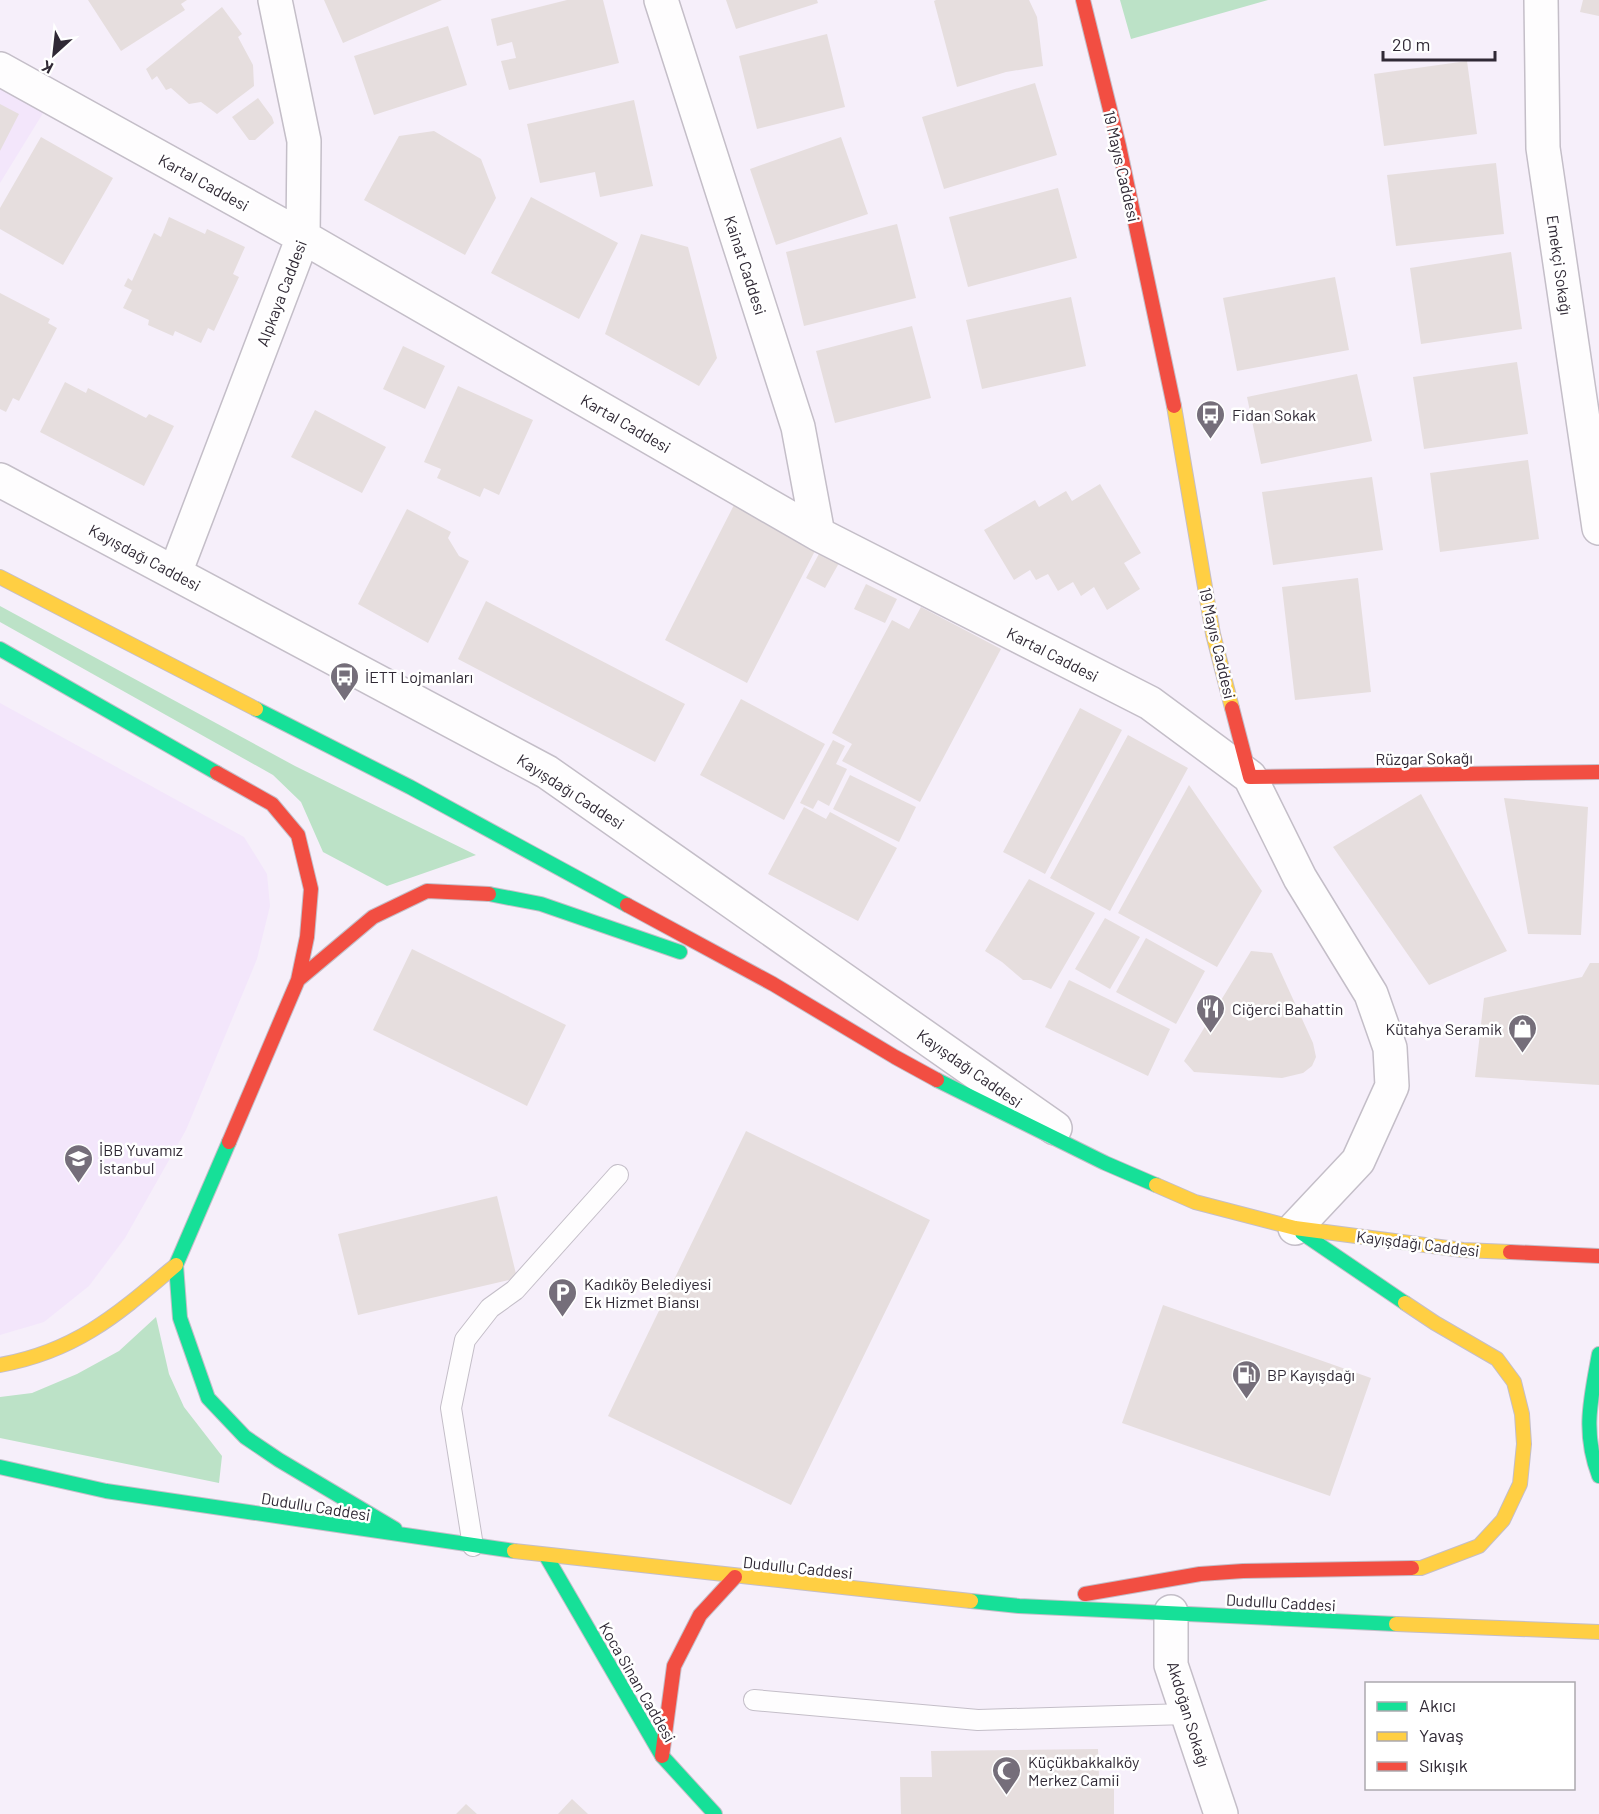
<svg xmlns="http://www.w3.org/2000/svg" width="1599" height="1814" font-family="Barlow,sans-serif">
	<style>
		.built { fill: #f3e6fb }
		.green { fill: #bce2c7 }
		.building { fill: #e6dede }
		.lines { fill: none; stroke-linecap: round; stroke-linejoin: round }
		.lane-casing { stroke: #c4bec8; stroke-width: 22 }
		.street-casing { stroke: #c4bec8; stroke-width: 36 }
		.fast-casing { stroke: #c4bec8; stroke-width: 16 }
		.slow-casing { stroke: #c4bec8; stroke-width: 16 }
		.jam-casing { stroke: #c4bec8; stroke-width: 16 }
		.lane { stroke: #fefdfe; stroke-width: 20 }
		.street { stroke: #fefdfe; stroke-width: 33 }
		.fast { stroke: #16e098; stroke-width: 14 }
		.slow { stroke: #ffcf43; stroke-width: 14 }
		.jam { stroke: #f24e42; stroke-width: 14 }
		.labels { text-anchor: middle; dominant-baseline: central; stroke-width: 5; stroke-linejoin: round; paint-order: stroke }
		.street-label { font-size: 16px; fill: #302935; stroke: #fff }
		.poi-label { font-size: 16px; fill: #302935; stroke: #fff; text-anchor: start }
	</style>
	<rect width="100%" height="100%" fill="#f6effa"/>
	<path class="built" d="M0 82 48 105 0 183Z
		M0 703 244 837 267 874 270 906 257 959 186 1130 125 1238 89 1286 44 1322 0 1335Z"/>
	<path class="green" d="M1120 0H1268L1131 39Z
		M0 606 295 766 476 855 387 886 323 852 301 802 273 775 0 622Z
		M156 1317 169 1374 184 1407 222 1456 219 1483 0 1438V1397L32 1393 77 1374 119 1351Z"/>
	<path class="building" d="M88 0H187L181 4 185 10 121 51Z
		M324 0H442L343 43Z
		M567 0H603L619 63 509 90 501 61 516 58 512 42 497 46 491 19Z
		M726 0H817L818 3 736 29Z
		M936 0H1029L1037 17 1043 66 1006 72 957 87 934 1Z
		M1583 0H1599V16L1580 12Z
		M222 7 242 34 238 37 253 65 254 86 217 114 201 102 189 104 171 88 166 90 157 76 152 80 146 69Z
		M448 26 467 85 374 115 354 56Z
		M827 34 845 107 757 129 739 56Z
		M1467 61 1477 134 1384 146 1374 74Z
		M1035 83 1057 155 944 189 922 117Z
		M258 98 272 117 274 123 255 140H249L232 117Z
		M634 100 653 186 600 197 595 172 540 183 527 124Z
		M0 104 19 114 0 151Z
		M434 131 481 159 496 198 465 255 364 200 399 136Z
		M41 137 113 178 63 265 0 229V208Z
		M841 137 868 214 776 245 750 169Z
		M1496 163 1504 234 1396 246 1387 175Z
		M1058 188 1077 258 968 287 949 217Z
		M531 197 618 243 579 319 491 273Z
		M169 217 205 234 207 229 245 247 233 274 239 277 214 331 208 328 201 343 175 331 173 336 148 325 149 320 123 308 132 290 124 286 128 278 132 281 154 233 161 237Z
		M897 224 916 298 804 326 786 252Z
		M641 234 688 247 717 358 699 386 605 334Z
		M1511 252 1522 329 1421 344 1410 268Z
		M1335 277 1349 350 1237 371 1223 298Z
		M0 293 50 319 48 323 57 328 19 401 13 398 6 412 0 409Z
		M1071 297 1086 366 982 389 966 320Z
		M912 326 931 398 835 423 816 351Z
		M403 346 445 366 425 409 383 389Z
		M1517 362 1528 434 1424 449 1413 377Z
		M1357 374 1372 441 1261 464 1247 397Z
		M65 382 86 393 88 388 146 418 149 414 174 426 144 486 40 432Z
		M458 386 533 420 499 495 484 488 480 497 437 478 441 469 424 462Z
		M315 410 386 447 362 493 291 457Z
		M1528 460 1539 539 1440 552 1430 473Z
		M1372 477 1383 550 1273 565 1262 492Z
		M1100 484 1141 553 1124 563 1140 589 1107 610 1094 587 1081 596 1073 582 1058 591 1048 574 1036 580 1030 570 1014 580 984 530 1035 500 1039 507 1066 491 1072 501Z
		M734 505 817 547 747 683 665 640Z
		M407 509 451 532 448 538 459 556 469 561 428 643 358 604Z
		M820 552 839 563 825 588 806 578Z
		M1358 578 1371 692 1295 700 1282 587Z
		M866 584 897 599 885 623 854 609Z
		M486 601 685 704 655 762 458 659Z
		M921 607 1001 649 920 802 842 761 852 744 832 733 892 620 909 629Z
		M741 699 825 744 784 820 700 775Z
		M1080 708 1122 730 1045 874 1003 852Z
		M1128 735 1188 768 1110 911 1050 878Z
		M833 740 845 746 836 764 847 769 829 806 818 800 813 809 800 803Z
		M850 775 916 807 899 842 833 809Z
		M1189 785 1262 891 1217 967 1118 913Z
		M1421 794 1507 951 1429 985 1333 847Z
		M1504 798 1588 807 1581 935 1528 934Z
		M804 807 826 819 830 812 897 848 858 921 768 874Z
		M1029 879 1095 913 1051 989 1031 980H1023L1002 962 985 951Z
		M1105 918 1140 937 1110 989 1075 969Z
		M1146 938 1205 971 1176 1024 1116 992Z
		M412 949 566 1025 527 1106 373 1030Z
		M1251 951 1272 953 1313 1043 1316 1057 1312 1066 1303 1073 1282 1078 1194 1072 1184 1061Z
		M1590 963H1599V1085L1475 1077 1484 998 1582 977Z
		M1069 980 1170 1029 1148 1076 1045 1027Z
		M746 1131 930 1220 791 1505 608 1416Z
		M497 1196 517 1278 358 1315 338 1234Z
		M1163 1305 1371 1378 1330 1496 1122 1423Z
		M1098 1749 1099 1776H1114V1814H901L900 1777H932L931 1751Z
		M572 1799 588 1814H558Z
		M466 1804 477 1814H456Z"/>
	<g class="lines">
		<defs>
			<path id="lane" d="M473 1546 451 1408 465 1340 490 1308 515 1290 618 1175
				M754 1700 978 1720 1187 1714"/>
			<path id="street" d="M661 0 798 427 818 534
				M1541 0 1543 148 1599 528
				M0 69 303 237 818 534 1150 703 1250 777 1300 878 1371 994 1390 1048 1392 1086 1358 1161 1295 1228
				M0 480 547 772 1055 1128
				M175 573 303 237 304 141 275 0
				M1171 1612V1665L1221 1814"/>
			<path id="fast" d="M0 649 217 773
				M256 709 410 787 627 905
				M489 894 541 904 680 952
				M937 1080 1105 1163 1156 1185
				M229 1142 176 1265 180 1318 208 1398 245 1437 279 1460 395 1529
				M1302 1233 1405 1303
				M1599 1354C1591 1398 1582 1432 1599 1476
				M0 1467 106 1491 514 1551
				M546 1556 662 1756 715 1814
				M971 1601 1019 1606 1396 1624"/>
			<path id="slow" d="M1174 406 1213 634 1232 708
				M0 577 256 709
				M1156 1185 1195 1202 1295 1228 1463 1250 1510 1252
				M1405 1303 1435 1323 1497 1359 1514 1382 1522 1414 1524 1444 1520 1484 1503 1520 1479 1546 1421 1568H1412
				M0 1365C77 1351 118 1314 176 1265
				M514 1551 971 1601
				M1396 1624 1599 1632"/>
			<path id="jam" d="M1083 0 1119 146 1174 406
				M1232 708 1250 777 1599 772
				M217 773 272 804 298 835 311 889 307 937 298 980
				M627 905 773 984 895 1057 937 1080
				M229 1142 298 980 373 917 427 891 489 894
				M1510 1252 1599 1256
				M1085 1594 1200 1574 1243 1571 1412 1568
				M662 1756 674 1666 700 1615 735 1577"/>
		</defs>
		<use href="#lane" class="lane-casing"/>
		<use href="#street" class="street-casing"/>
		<use href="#fast" class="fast-casing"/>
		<use href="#slow" class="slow-casing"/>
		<use href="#jam" class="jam-casing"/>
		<use href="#lane" class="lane"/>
		<use href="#street" class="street"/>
		<use href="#fast" class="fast"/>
		<use href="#slow" class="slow"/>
		<use href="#jam" class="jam"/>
	</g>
	<defs>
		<symbol id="bus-pin" viewBox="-11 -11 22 30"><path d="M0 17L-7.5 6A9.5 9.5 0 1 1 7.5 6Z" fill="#756e7a" stroke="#fff"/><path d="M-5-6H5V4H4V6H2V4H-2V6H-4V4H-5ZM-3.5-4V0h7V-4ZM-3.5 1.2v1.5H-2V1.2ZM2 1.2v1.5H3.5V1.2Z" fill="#fff"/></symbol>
		<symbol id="restaurant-pin" viewBox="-11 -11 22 30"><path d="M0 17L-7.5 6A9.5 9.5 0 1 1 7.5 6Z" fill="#756e7a" stroke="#fff"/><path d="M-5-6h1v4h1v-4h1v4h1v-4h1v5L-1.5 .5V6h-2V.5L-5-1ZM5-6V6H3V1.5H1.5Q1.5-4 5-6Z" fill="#fff"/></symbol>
		<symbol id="shop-pin" viewBox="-11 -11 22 30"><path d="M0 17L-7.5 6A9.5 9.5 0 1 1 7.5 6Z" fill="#756e7a" stroke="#fff"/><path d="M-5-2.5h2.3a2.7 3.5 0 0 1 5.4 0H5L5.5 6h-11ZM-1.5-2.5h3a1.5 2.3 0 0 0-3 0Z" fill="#fff"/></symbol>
		<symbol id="school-pin" viewBox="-11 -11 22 30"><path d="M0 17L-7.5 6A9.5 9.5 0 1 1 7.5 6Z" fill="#756e7a" stroke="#fff"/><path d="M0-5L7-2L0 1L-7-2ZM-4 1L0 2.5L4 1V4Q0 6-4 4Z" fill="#fff"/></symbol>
		<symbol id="parking-pin" viewBox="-11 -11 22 30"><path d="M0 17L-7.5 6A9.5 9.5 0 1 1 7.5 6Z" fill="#756e7a" stroke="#fff"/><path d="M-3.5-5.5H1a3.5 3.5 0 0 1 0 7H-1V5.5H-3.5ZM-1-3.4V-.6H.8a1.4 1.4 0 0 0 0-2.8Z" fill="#fff"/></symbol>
		<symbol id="fuel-pin" viewBox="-11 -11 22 30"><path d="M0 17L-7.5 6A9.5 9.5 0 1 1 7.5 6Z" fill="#756e7a" stroke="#fff"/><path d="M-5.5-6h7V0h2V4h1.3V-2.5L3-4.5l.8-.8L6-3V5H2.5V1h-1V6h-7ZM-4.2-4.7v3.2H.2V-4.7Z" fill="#fff"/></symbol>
		<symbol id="mosque-pin" viewBox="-11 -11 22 30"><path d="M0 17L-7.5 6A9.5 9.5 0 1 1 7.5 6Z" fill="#756e7a" stroke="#fff"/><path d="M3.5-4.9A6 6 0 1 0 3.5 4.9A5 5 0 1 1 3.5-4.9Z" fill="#fff"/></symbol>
	</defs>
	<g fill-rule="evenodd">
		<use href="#bus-pin" x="1194" y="398" width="33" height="45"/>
		<use href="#bus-pin" x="328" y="660" width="33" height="45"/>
		<use href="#restaurant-pin" x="1194" y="992" width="33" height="45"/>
		<use href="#shop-pin" x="1506" y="1012" width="33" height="45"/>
		<use href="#school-pin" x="62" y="1142" width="33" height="45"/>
		<use href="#parking-pin" x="546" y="1276" width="33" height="45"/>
		<use href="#fuel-pin" x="1230" y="1358" width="33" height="45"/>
		<use href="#mosque-pin" x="990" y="1754" width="33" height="45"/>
	</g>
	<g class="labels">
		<g class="street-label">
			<text transform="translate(1122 166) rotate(77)">19 Mayıs Caddesi</text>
			<text transform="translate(204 182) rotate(29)">Kartal Caddesi</text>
			<text transform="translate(746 265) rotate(72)">Kainat Caddesi</text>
			<text transform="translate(1560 265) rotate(82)">Emekçi Sokağı</text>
			<text transform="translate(281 293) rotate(-69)">Alpkaya Caddesi</text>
			<text transform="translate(626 423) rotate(30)">Kartal Caddesi</text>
			<text transform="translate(145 557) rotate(28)">Kayışdağı Caddesi</text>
			<text transform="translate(1218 643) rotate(77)">19 Mayıs Caddesi</text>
			<text transform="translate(1053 654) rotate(27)">Kartal Caddesi</text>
			<text transform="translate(1424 758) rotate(-1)">Rüzgar Sokağı</text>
			<text transform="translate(571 791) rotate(33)">Kayışdağı Caddesi</text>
			<text transform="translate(970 1068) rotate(35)">Kayışdağı Caddesi</text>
			<text transform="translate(1418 1243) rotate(7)">Kayışdağı Caddesi</text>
			<text transform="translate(316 1506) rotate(9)">Dudullu Caddesi</text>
			<text transform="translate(798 1567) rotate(6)">Dudullu Caddesi</text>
			<text transform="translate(1281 1602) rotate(3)">Dudullu Caddesi</text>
			<text transform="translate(638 1682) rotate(60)">Koca Sinan Caddesi</text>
			<text transform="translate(1189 1714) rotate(73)">Akdoğan Sokağı</text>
		</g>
		<g class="poi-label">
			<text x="1232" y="414">Fidan Sokak</text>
			<text x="365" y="676">İETT Lojmanları</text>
			<text x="1232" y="1008">Ciğerci Bahattin</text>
			<text x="1502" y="1028" text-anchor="end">Kütahya Seramik</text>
			<text x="99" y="1149">İBB Yuvamız<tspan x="99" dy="18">İstanbul</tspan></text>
			<text x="584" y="1283">Kadıköy Belediyesi<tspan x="584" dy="18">Ek Hizmet Biansı</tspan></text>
			<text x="1267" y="1374">BP Kayışdağı</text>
			<text x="1028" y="1761">Küçükbakkalköy<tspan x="1028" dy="18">Merkez Camii</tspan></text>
		</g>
	</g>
	<rect x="1365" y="1682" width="210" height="108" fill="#ffffff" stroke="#aca9ae" stroke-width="1.5"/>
	<rect x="1377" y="1702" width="30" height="9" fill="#16e098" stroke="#aca9ae" stroke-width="1.5"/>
	<text x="1419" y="1712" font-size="18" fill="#302935">Akıcı</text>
	<rect x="1377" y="1732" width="30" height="9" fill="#ffcf43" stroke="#aca9ae" stroke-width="1.5"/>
	<text x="1419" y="1742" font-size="18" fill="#302935">Yavaş</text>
	<rect x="1377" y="1762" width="30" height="9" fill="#f24e42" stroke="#aca9ae" stroke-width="1.5"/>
	<text x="1419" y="1772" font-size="18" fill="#302935">Sıkışık</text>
	<g transform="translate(54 54) rotate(207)" stroke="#ffffff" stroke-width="4.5" paint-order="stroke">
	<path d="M0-4.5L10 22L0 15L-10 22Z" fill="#302935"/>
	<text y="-9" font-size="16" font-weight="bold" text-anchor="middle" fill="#302935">K</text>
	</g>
	<path d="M1383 51v9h112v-9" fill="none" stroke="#302935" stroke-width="3"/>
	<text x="1392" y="51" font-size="18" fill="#302935" stroke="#ffffff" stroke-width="4.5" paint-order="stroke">20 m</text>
</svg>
